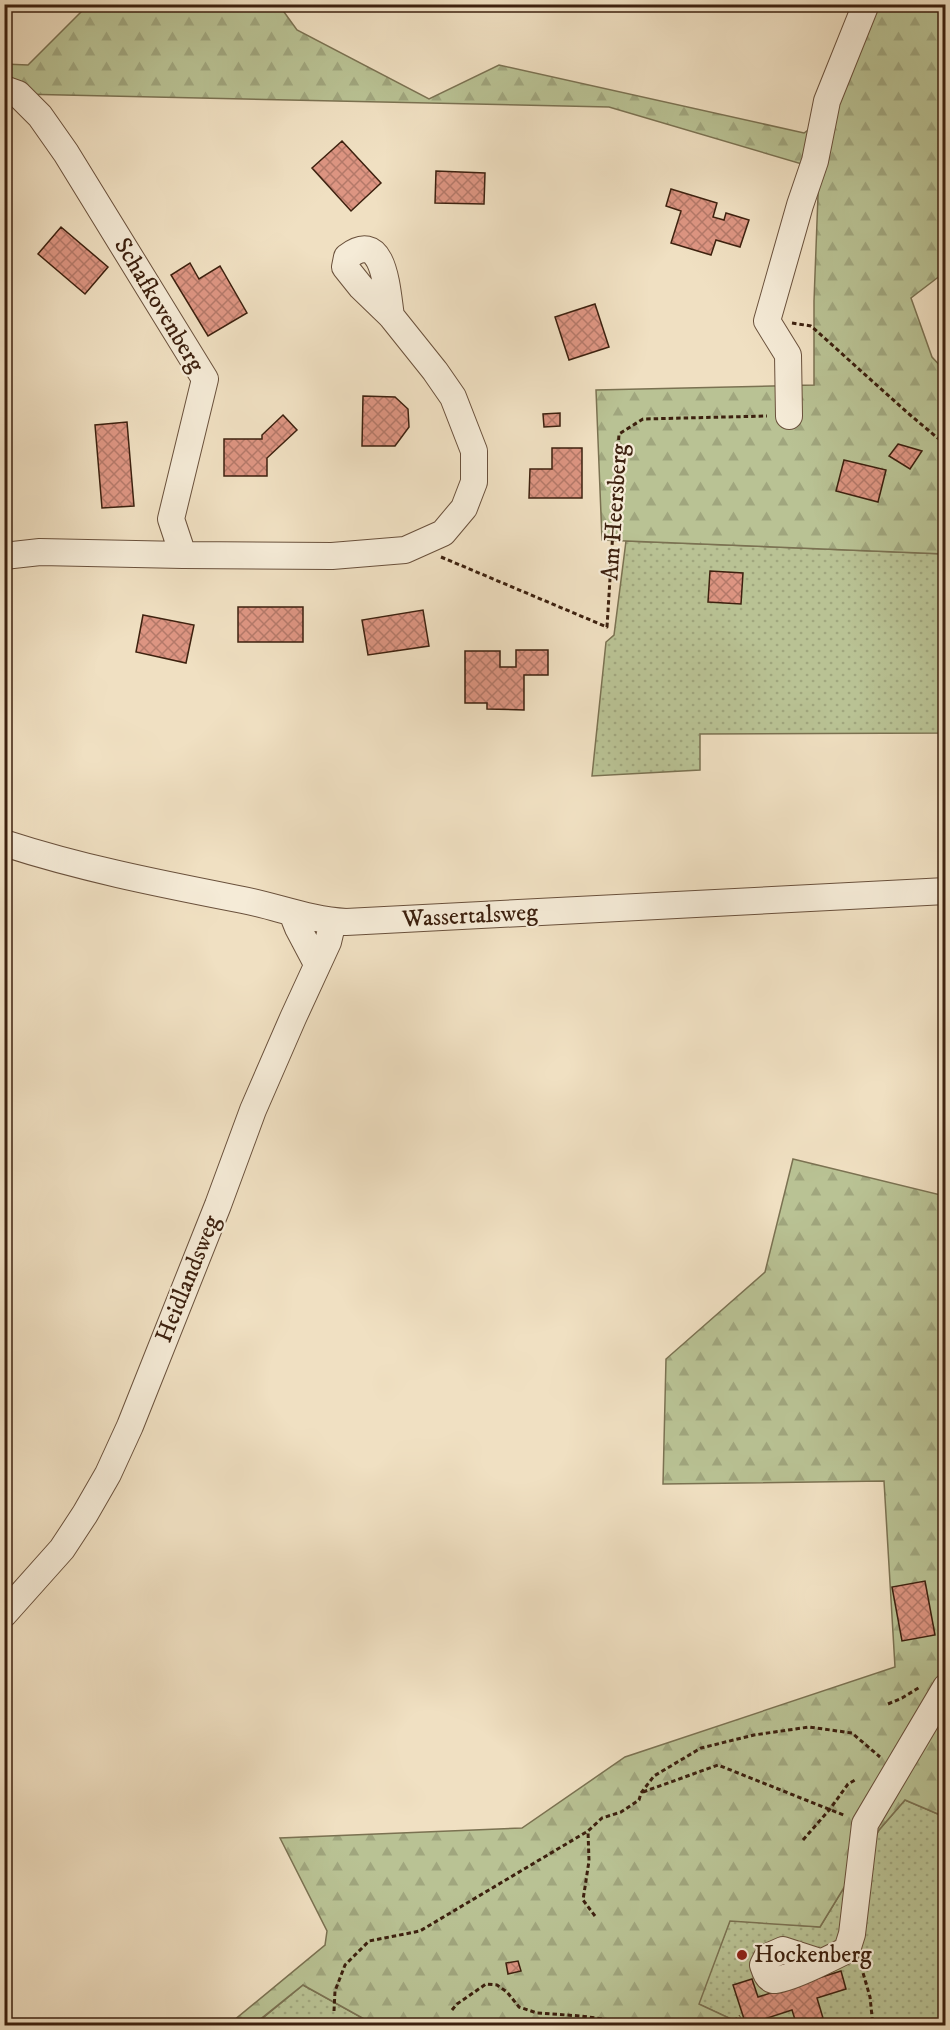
<svg xmlns="http://www.w3.org/2000/svg" width="950" height="2030" font-family="'IM FELL DW Pica',serif">
	<style>
		.grass { fill: url(#grass-dots); stroke: #7b7252; stroke-width: 1.5 }
		.forest { fill: url(#forest-firs); stroke: #7b7252; stroke-width: 1.5 }
		.building { fill: url(#building-cross-hatch); stroke: #3d210f; stroke-width: 1.5 }
		.lines { fill: none; stroke-linecap: round; stroke-linejoin: round }
		.minor-casing { stroke: #6a513c; stroke-width: 28 }
		.path { stroke: #3d210f; stroke-width: 3; stroke-dasharray: 4.5 3; stroke-linecap: butt }
		.minor { stroke: #f5ebd7; stroke-width: 26 }
		.poi-dot { fill: #8f2418; stroke: #f5ebd7; stroke-width: 2 }
		.labels { text-anchor: middle; dominant-baseline: central; stroke-width: 4.5; stroke-linejoin: round; paint-order: stroke }
		.street-label { font-size: 24px; fill: #3d210f; stroke: #f5ebd7 }
		.poi-label { font-size: 24px; fill: #3d210f; stroke: #f5ebd7; text-anchor: start }
	</style>
	<defs>
		<pattern id="grass-dots" width="8" height="8" patternUnits="userSpaceOnUse" patternTransform="scale(1.5)"><rect width="8" height="8" fill="#b9c294"/><path d="M2 2h.1M6 6h.1" fill="none" stroke="#a0a67e" stroke-width="1.8" stroke-linecap="round"/></pattern>
		<pattern id="forest-firs" width="22" height="20" patternUnits="userSpaceOnUse" patternTransform="scale(1.5)"><rect width="22" height="20" fill="#b9c294"/><path d="M5 1l3.5 6h-7zM16 11l3.5 6h-7z" fill="#a0a67e"/></pattern>
		<pattern id="building-cross-hatch" width="8" height="8" patternUnits="userSpaceOnUse" patternTransform="scale(1.5)"><rect width="8" height="8" fill="#dd9582"/><path d="M0 0l8 8M0 8l8-8" fill="none" stroke="#b47969"/></pattern>
	</defs>
	<rect width="100%" height="100%" fill="#f0e0c2"/>
	<filter id="stains"><feTurbulence type="fractalNoise" baseFrequency=".00333" numOctaves="4"/><feColorMatrix values="0 0 0 0 .2 0 0 0 0 .09 0 0 0 0 .02 0 0 0 .5 -.17"/></filter>
	<radialGradient id="worn" r=".72"><stop offset=".6" stop-color="#630" stop-opacity="0"/><stop offset="1" stop-color="#630" stop-opacity=".3"/></radialGradient>
	<path class="grass" d="M626 541 945 554V733L700 734V770L592 776 606 642 614 635Z
		M905 1800 945 1817V2025H744L698 2004 730 1920 820 1927 879 1830Z
		M303 1985 375 2025 253 2026Z"/>
	<path class="forest" d="M88 5H279L297 30 429 99 499 65 804 133 830 114 878 5H945V272L911 298 932 357 945 371V554L602 540 596 390 814 385V301L819 169 609 107 18 94 5 89 4 64 28 65Z
		M793 1159 945 1196V1817L905 1800 879 1830 820 1927 730 1921 699 2004 744 2025H375L303 1985 253 2025 227 2026 325 1945 327 1931 280 1838 522 1828 625 1757 895 1667 884 1481 663 1484 666 1359 765 1272Z"/>
	<path class="building" d="M342 141 381 183 351 211 312 168Z
		M436 171 485 173 484 204 435 203Z
		M671 189 717 203 713 217 724 220 726 213 749 220 740 247 716 240 711 255 671 243 681 211 666 206Z
		M61 227 108 267 85 294 38 254Z
		M190 263 199 279 220 266 247 313 208 336 171 275Z
		M595 304 609 347 569 360 555 317Z
		M363 396 395 397 408 409 409 427 395 446H362Z
		M560 413V426L544 427 543 414Z
		M283 415 297 430 267 458V476H224V439H262V435Z
		M127 422 134 506 102 508 95 425Z
		M898 444 922 451 910 469 889 456Z
		M552 448H582V498H529L530 469H552Z
		M844 460 886 470 878 502 836 491Z
		M710 571 743 573 741 604 708 602Z
		M238 607H303V642H238Z
		M423 610 429 646 368 655 362 620Z
		M143 615 194 625 186 663 136 652Z
		M516 650H548V675H524V710L487 709V703H465V651H500V667H516Z
		M925 1581 935 1635 902 1641 892 1587Z
		M518 1961 521 1971 508 1974 506 1963Z
		M841 1971 846 1989 817 1998 823 2018 797 2026 792 2010 746 2025 733 1985 752 1979 758 1997Z"/>
	<g class="lines">
		<defs>
			<path id="minor" d="M4 89 18 94 40 116 66 153 205 379 171 519 183 555 332 556 405 550 443 533 464 508 474 482V451L453 397 435 371 391 316 361 287 345 267 347 257C385 227 387 292 391 316
				M789 416 788 355 767 321 800 205 815 161 827 101 866 4
				M4 556 40 552 183 555
				M4 843C84 869 162 884 243 900 278 907 310 920 346 922L946 891
				M292 913 298 928 317 964
				M4 1614 62 1549 85 1514 108 1474 130 1426 218 1205 253 1110 293 1018 328 942 333 921
				M820 1962 783 1950 767 1957 763 1965C765 1971 767 1978 773 1980 784 1982 835 1956 847 1950L852 1934 865 1824 946 1687"/>
		</defs>
		<use href="#minor" class="minor-casing"/>
		<path class="path" d="M792 323 811 326 909 414 946 445
			M441 557 607 627 619 434 643 419 767 416
			M888 1704 902 1698 920 1687
			M643 1792 718 1765 846 1816
			M803 1840 830 1809 848 1784 855 1780
			M595 1916 583 1900 589 1861 588 1831 602 1818 621 1812 639 1800 641 1793 654 1776 701 1748 754 1735 809 1727 852 1733 880 1757
			M861 1966 870 1997 873 2026
			M452 2010 457 2004 486 1984 497 1985 507 1992 519 2007 537 2013 581 2016 654 2026
			M334 2011 335 1991 345 1965 369 1941 420 1931 588 1831
			M728 2026 740 2016"/>
		<use href="#minor" class="minor"/>
	</g>
	<circle class="poi-dot" cx="742" cy="1955" r="6"/>
	<g class="labels">
		<g class="street-label">
			<text transform="translate(159 305) rotate(59)">Schafkovenberg</text>
			<text transform="translate(615 512) rotate(-86)">Am Heersberg</text>
			<text transform="translate(470 916) rotate(-3)">Wassertalsweg</text>
			<text transform="translate(188 1279) rotate(-68)">Heidlandsweg</text>
		</g>
		<g class="poi-label">
			<text x="754" y="1955">Hockenberg</text>
		</g>
	</g>
	<rect width="950" height="2030" fill="none" stroke="#f0e0c2" stroke-width="24"/>
	<rect x="6" y="6" width="938" height="2018" fill="none" stroke="#3d210f" stroke-width="3"/>
	<rect x="12" y="12" width="926" height="2006" fill="none" stroke="#3d210f" stroke-width="1.5"/>
	<rect width="100%" height="100%" filter="url(#stains)"/>
	<rect width="100%" height="100%" fill="url(#worn)"/>
</svg>
